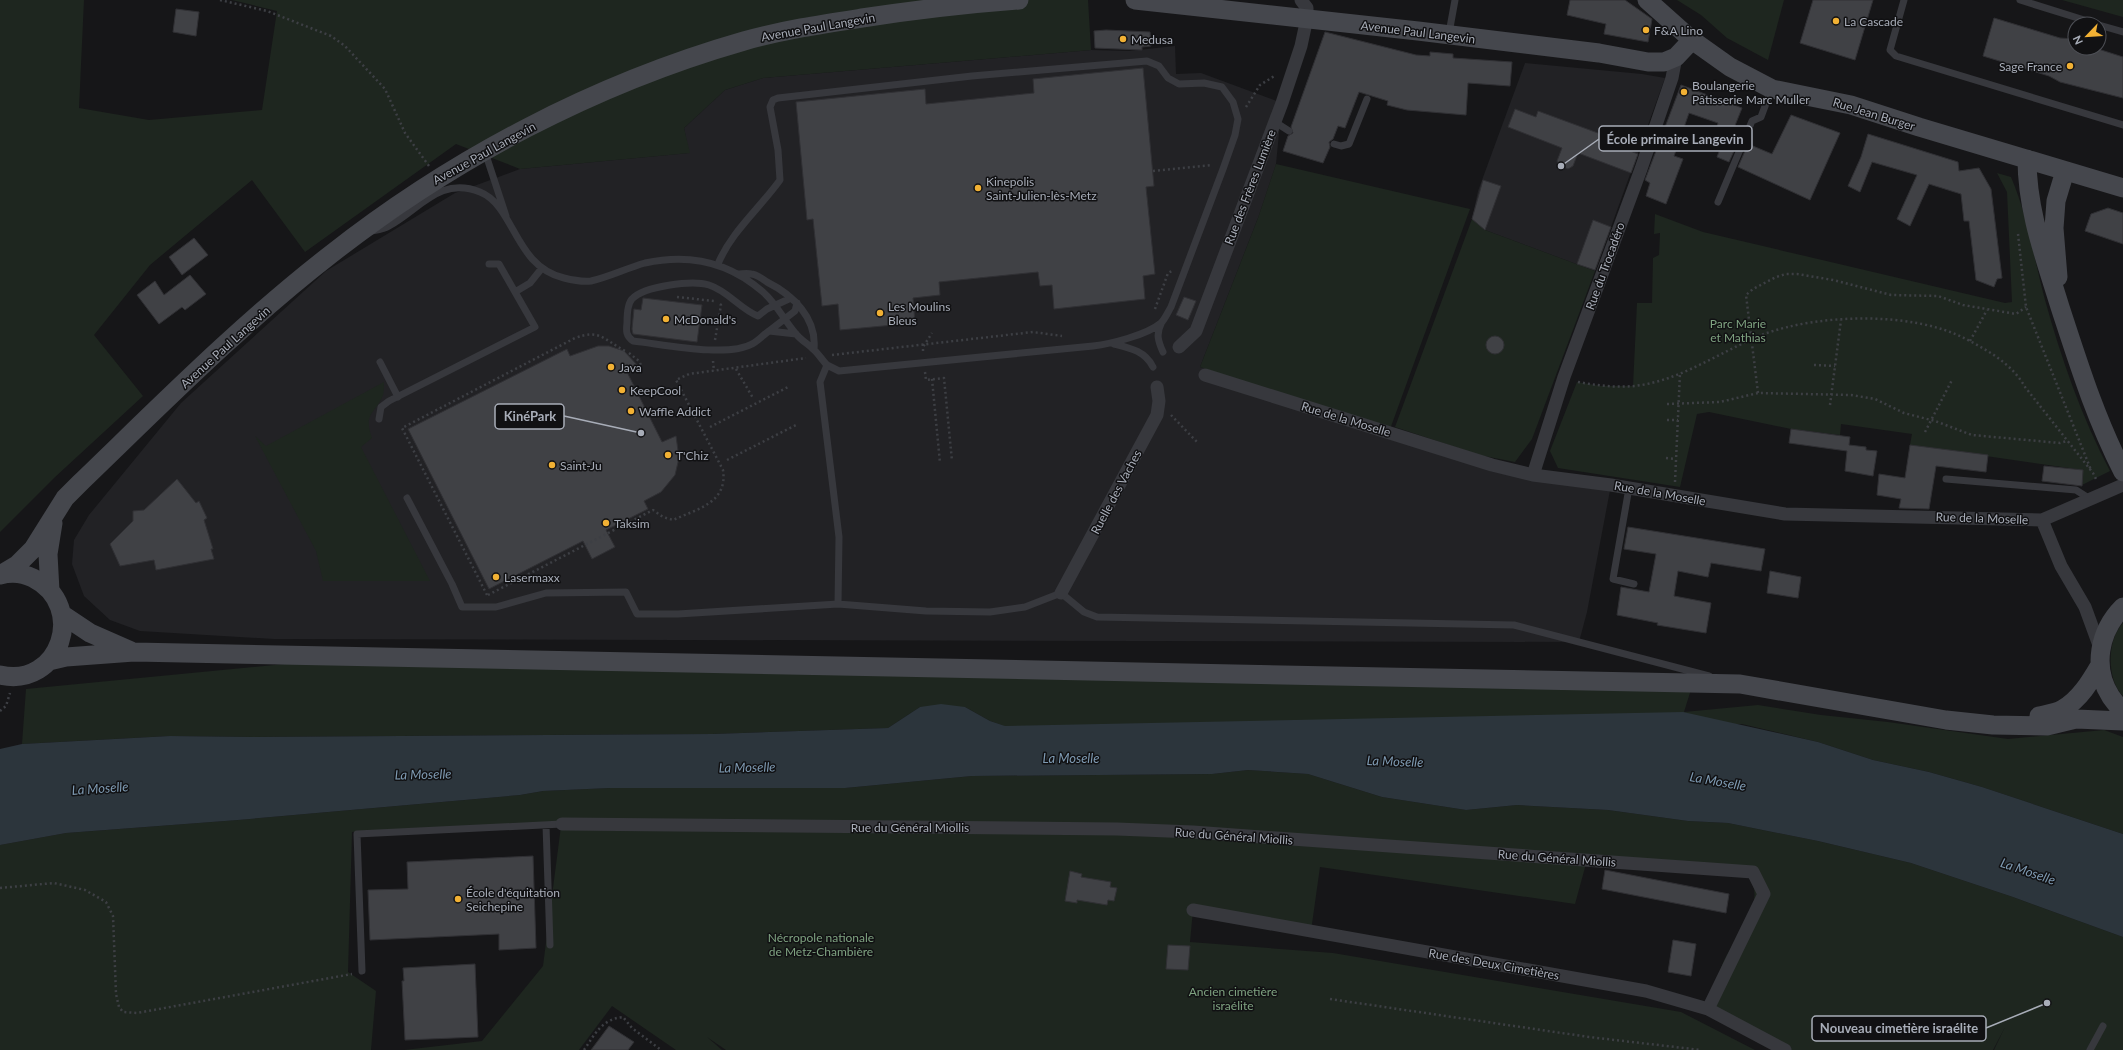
<svg xmlns="http://www.w3.org/2000/svg" width="2123" height="1050" font-family="Lato,sans-serif">
	<style>
		.built { fill: #222225 }
		.green { fill: #1e261f }
		.water { fill: #2c353c }
		.building { fill: #404145; stroke: #303034 }
		.lines { fill: none; stroke-linecap: round; stroke-linejoin: round }
		.path { stroke: #3d3f44; stroke-width: 2.5; stroke-dasharray: 2 3; stroke-linecap: butt }
		.lane { stroke: #37383d; stroke-width: 7 }
		.street { stroke: #37383d; stroke-width: 13 }
		.secondary { stroke: #45474d; stroke-width: 19 }
		.poi-dot { fill: #f2b134; stroke: #111113; stroke-width: 1.5 }
		.labels { text-anchor: middle; dominant-baseline: central; stroke-width: 3; stroke-linejoin: round; paint-order: stroke }
		.poi-label { font-size: 12px; fill: #a8adb8; stroke: #111113; text-anchor: start }
		.street-label { font-size: 12px; fill: #a8adb8; stroke: #111113 }
		.park-label { font-size: 12px; fill: #7fa381; stroke: #111113 }
		.water-label { font-size: 13px; font-style: italic; fill: #7f9bb3; stroke: #111113 }
		.leader { fill: none; stroke: #a8adb8; stroke-width: 1.5 }
		.callout-dot { fill: #a8adb8; stroke: #111113; stroke-width: 1.5 }
		.callout { fill: #111113; stroke: #a8adb8; stroke-width: 1.5 }
		.callout-label { font-size: 13px; text-anchor: middle; font-weight: bold; fill: #a8adb8 }
	</style>
	<rect width="100%" height="100%" fill="#161618"/>
	<path class="built" d="M1175 46 1176 74 1201 73 1282 103 1276 164 1258 218 1200 367 1471 460 1611 485 1587 612 1579 642 274 639 140 631 110 620 84 596 72 564 74 540 89 515 181 403 326 271 455 193 520 169 689 153 684 128 725 90 763 78 1091 50 1129 51Z
		M1525 63 1642 74 1665 78 1595 271 1485 230 1472 219 1478 191Z"/>
	<path class="green" d="M0 0H84L79 108 149 120 262 110 277 11 232 0H1088L1091 50 763 78 725 90 684 128 690 153 520 169 456 144 305 252 252 180 150 265 94 335 143 396 54 478 0 532Z
		M1677 0H1784L1768 60 1727 38 1701 15Z
		M2062 0H2123V17Z
		M1276 164 1470 209 1389 432 1200 367 1258 218Z
		M1997 173 2011 177C2028 217 2034 259 2045 300 2061 358 2082 418 2110 471L2082 485 2083 470 1910 445 1912 434 1841 424 1840 435 1791 429 1709 412 1697 414 1680 487 1558 468 1550 451 1577 382 1601 386H1633L1637 303H1652L1653 258 1659 255 1660 233 1654 234 1655 214 1703 232 2005 303 2012 302 2007 192Z
		M1472 219 1485 230 1595 271 1532 439 1515 462 1479 455 1395 427Z
		M384 382C384 386 384 392 383 395 375 415 363 412 372 438L361 447 430 581H323L316 551 255 436 266 446Z
		M2123 623V696C2106 679 2107 639 2123 623Z
		M346 658 1693 683 1684 712 1758 705 1821 715 1888 722 2008 739 2104 730 2123 737V834L1982 787 1929 772 1873 760 1818 742 1742 724 1004 726 990 721 965 707H920L888 728 713 734 253 737 170 736 22 744 26 689Z
		M1248 770 1308 774 1382 797 1466 810 1517 805 1608 810 1688 821 1728 823 1818 841 1911 863 2013 897 2123 937V1050H1994L2005 1027 1993 1050H1785L1708 1009C1713 995 1716 981 1721 968 1731 938 1772 904 1746 872L1587 860 1575 904 1320 867 1311 931 1193 910 1190 942 1333 953 1681 1012 1755 1050H726L707 1037 722 1050H676L612 1006 579 1050H404L482 1041 543 966 561 826 352 832 348 972 376 991 371 1050H0V845L66 833 238 820 520 795 543 791 610 788H845L972 776 1212 774Z"/>
	<path class="water" d="M941 704 965 707 990 721 1005 726 1683 712 1818 742 1873 760 1929 772 1982 787 2123 834V937L2013 897 1911 863 1818 841 1728 823 1688 821 1608 810 1517 805 1466 810 1382 797 1308 774 1248 770 1212 774 972 776 845 788H610L543 791 520 795 238 820 66 833 0 845V749L22 744 170 736 253 737 713 734 888 728 920 707Z"/>
	<path class="building" d="M1570 0H1625L1652 19 1648 42 1604 34 1606 24 1567 15Z
		M1813 0H1873L1855 60 1800 43Z
		M176 9 199 12 196 36 173 32Z
		M1994 18 2060 38 2075 39V48H2095L2123 57V98L2060 82 2049 76 1983 56Z
		M1106 30 1150 32 1151 46 1142 47V50L1095 48 1094 31Z
		M1325 32 1416 55 1430 56V52L1453 54V58L1512 62 1510 86 1468 83 1466 115 1407 110 1387 105 1388 101 1359 92 1345 128 1338 126 1333 139 1329 142 1330 147 1323 163 1283 151 1288 136 1293 133 1291 127Z
		M1143 68 1154 186 1146 187 1155 274 1143 276 1145 299 1054 309 1052 285 1040 286 1038 272 939 282 940 295 913 298 915 323 840 330 838 304 822 306 813 219 807 220 796 102 925 89 926 104 1034 93 1033 79Z
		M1681 85 1742 108 1732 133 1717 127 1718 123 1689 113 1674 156 1683 159 1666 204 1646 196 1650 183 1645 180Z
		M1515 109 1536 117 1538 111 1617 140 1615 145 1638 154 1631 173 1578 153 1573 166 1568 169 1559 165 1557 161 1562 148 1508 127Z
		M1791 115 1840 133 1810 200 1738 167 1748 144 1772 154Z
		M1726 134 1739 140 1729 162 1717 157Z
		M1868 134 1958 162 1959 171 1979 168 1991 189 2002 278 1997 279 1994 287 1976 280 1969 221H1964L1961 194 1929 184 1910 226 1897 219 1917 175 1872 162 1860 192 1848 186 1861 157Z
		M1483 180 1501 186 1485 230 1472 219Z
		M2108 208 2123 213V244L2085 231 2091 214Z
		M1593 220 1611 227 1595 270 1577 264Z
		M194 238 208 255 182 275 169 257Z
		M190 275 206 294 185 310 182 307 159 324 137 295 155 281 164 295Z
		M1184 297 1196 301 1188 320 1176 315Z
		M643 298 702 305 697 342 633 334 632 329 634 309 641 310Z
		M1486 345a9 9 0 1 1 18 0a9 9 0 1 1-18 0Z
		M598 346H609L624 351 640 368 628 374 662 442 676 436 679 458 675 475 661 492 644 501 648 509 606 530 615 547 592 559 583 541 489 589 408 429 567 349 570 356Z
		M1791 429 1850 437 1849 445 1866 447V450L1877 451 1873 476 1845 471 1847 451 1789 443Z
		M1910 445 1988 455 1986 472 1936 466 1929 509 1899 508 1901 499 1877 495 1879 474 1905 478Z
		M2044 466 2083 470 2082 486 2042 481Z
		M177 479 196 503 199 501 207 518 204 520 213 549H211L214 559 156 570 154 560 120 566 110 544 133 521V511L144 510Z
		M1628 527 1765 549 1761 571 1711 563 1708 577 1678 571 1674 596 1711 603 1706 633 1657 625 1658 623 1617 615 1621 587 1649 592 1656 554 1624 549Z
		M1770 571 1801 577 1798 598 1767 593Z
		M533 856 536 948 499 950V934L370 940 368 890 408 889 407 862Z
		M1605 870 1729 894 1726 913 1602 889Z
		M1070 871 1082 874 1081 877 1111 882 1110 887 1117 888 1114 901 1108 900 1107 905 1077 900V903L1065 901Z
		M1673 940 1696 944 1691 976 1668 972Z
		M1168 945 1190 946 1188 970 1166 969Z
		M475 964 478 1037 405 1040 402 981H404L403 968Z
		M609 1026 634 1042 628 1050H591Z"/>
	<g class="lines">
		<path class="path" d="M220 0 267 11 331 36 345 46 385 89 405 133 429 166
			M1246 107 1260 85 1276 75
			M1153 171 1212 165
			M2018 234 2026 307 2091 470
			M677 297 714 301
			M1155 309 1168 273 1172 271
			M715 340 721 305 720 304
			M1970 341 1987 310
			M923 351V347L932 333
			M629 353 639 361 642 367
			M832 355 1033 332 1062 336
			M713 361 714 371
			M1814 365 1835 366
			M736 369 753 398
			M925 372 926 380 944 378 952 461
			M932 379 940 463
			M1578 382C1601 386 1624 389 1647 384 1687 376 1726 349 1764 334 1819 314 1913 311 1966 339 1989 351 2012 364 2025 387L2093 473 2097 481
			M1758 393 1746 295 1753 289 1776 277 1786 274H1797L1833 280 1891 295 1938 296 1963 305 2016 314 2026 307
			M1667 404 1720 402 1758 393 1851 395 1875 399 1904 413 1935 421 1972 435 2060 443 2067 441
			M1830 405 1841 320
			M1171 415 1197 442
			M1667 420H1678
			M710 427 790 386
			M1925 432 1952 380
			M1666 458 1676 459
			M727 460 798 424
			M1675 482 1680 373
			M487 595 402 428 575 338C600 329 603 339 625 351
			M488 595 653 510 663 517 673 520C697 509 728 503 723 470L676 380 689 374 806 358
			M0 711 6 706 10 693
			M0 888 54 883 85 890 106 902 113 916 116 994 119 1007 123 1012 137 1013 352 974
			M1330 999 1589 1037 1701 1050
			M584 1050C595 1034 602 1019 623 1017L632 1028 661 1050"/>
		<path class="lane" d="M1904 0 1890 50 1896 56 2123 125
			M2020 0 2097 24
			M2099 25 2123 32
			M1449 33 1455 0
			M1275 122 1289 131
			M1334 144 1341 146 1349 144 1367 99
			M485 152 506 216
			M1718 202 1752 121 1761 117 1771 90
			M372 231C377 230 384 229 389 226 420 209 440 176 480 192 515 206 514 266 564 278 572 280 582 282 591 281 609 277 627 268 645 263 690 253 729 262 763 292 777 304 785 322 797 335 802 341 808 344 813 349 818 353 822 360 827 365L820 382 839 537 838 604
			M489 264H499L515 292
			M718 264C731 232 760 208 780 180L778 150 770 107 773 100 778 98 972 76 1147 61 1159 66 1168 78 1179 84 1204 83 1222 87 1233 102 1238 119 1235 135 1223 169 1171 307C1168 312 1165 319 1161 323 1147 335 1110 344 1093 346L839 371 827 365
			M738 274C742 274 747 273 751 274 756 274 763 279 767 282 793 295 817 318 814 349
			M791 298 767 309 758 316C740 309 728 291 709 285 692 280 644 286 632 299 627 304 627 316 627 323 626 331 626 336 633 341 662 344 727 358 752 344 758 341 763 335 769 331L796 334
			M1161 324C1156 334 1158 341 1163 352
			M769 331 795 311 797 303
			M1114 344C1130 348 1145 351 1153 367
			M380 362 398 397
			M379 419 381 407 389 401 535 327 515 292 530 283 542 268
			M1946 479 2076 490 2090 499
			M1629 488 1613 579 1634 584
			M407 498 452 584 462 607H496L546 593 626 592 637 614H678L838 604 926 611 990 612 1025 607 1061 593 1084 612 1097 617 1514 625 1709 676
			M546 825 550 945
			M362 971 357 834 562 824
			M2090 1050 2103 1026"/>
		<path class="street" d="M1179 347 1196 331 1282 103 1301 46 1307 18V8L1301 0
			M1205 375 1492 465 1533 475 1611 485 1785 514 2042 520 2123 485
			M1533 475 1564 377 1641 169 1672 78 1676 57
			M2042 520 2061 566 2085 607 2100 648
			M1061 593 1157 415 1159 401 1157 387
			M562 824 1117 829 1193 832 1753 872 1764 894 1708 1009
			M1193 910 1646 991 1708 1009 1785 1050"/>
		<path class="secondary" d="M1135 0 1418 31 1599 53 1648 62H1664L1676 57 1692 40
			M1647 0 1692 40 1730 67 1772 89 1851 105 1919 127 2123 188
			M2027 159C2027 211 2045 258 2060 307 2079 365 2095 417 2123 472
			M2058 277 2054 228 2056 201 2065 171
			M2 574 17 565 33 549 65 498 80 483C161 405 241 324 330 255 452 159 594 84 744 41 783 30 823 24 862 18 915 10 966 4 1019 0
			M0 575C11 572 23 573 33 578 88 606 60 689 0 675
			M50 591 48 554 53 523
			M2123 607C2099 631 2092 668 2111 697 2115 702 2118 707 2123 711
			M63 615 90 633 131 651
			M49 661 66 657 134 652 1740 684 1946 720 1993 725 2047 726 2076 719 2123 721
			M2039 716C2047 714 2057 713 2063 709 2080 699 2090 682 2100 665"/>
	</g>
	<g class="poi-dot">
		<circle cx="1836" cy="21" r="4"/>
		<circle cx="1646" cy="30" r="4"/>
		<circle cx="1123" cy="39" r="4"/>
		<circle cx="2070" cy="66" r="4"/>
		<circle cx="1684" cy="92" r="4"/>
		<circle cx="978" cy="188" r="4"/>
		<circle cx="880" cy="313" r="4"/>
		<circle cx="666" cy="319" r="4"/>
		<circle cx="611" cy="367" r="4"/>
		<circle cx="622" cy="390" r="4"/>
		<circle cx="631" cy="411" r="4"/>
		<circle cx="668" cy="455" r="4"/>
		<circle cx="552" cy="465" r="4"/>
		<circle cx="606" cy="523" r="4"/>
		<circle cx="496" cy="577" r="4"/>
		<circle cx="458" cy="899" r="4"/>
	</g>
	<g class="labels">
		<g class="poi-label">
			<text x="1844" y="21">La Cascade</text>
			<text x="1654" y="30">F&amp;A Lino</text>
			<text x="1131" y="39">Medusa</text>
			<text x="2062" y="66" text-anchor="end">Sage France</text>
			<text x="1692" y="85">Boulangerie<tspan x="1692" dy="14">Pâtisserie Marc Muller</tspan></text>
			<text x="986" y="181">Kinepolis<tspan x="986" dy="14">Saint-Julien-lès-Metz</tspan></text>
			<text x="888" y="306">Les Moulins<tspan x="888" dy="14">Bleus</tspan></text>
			<text x="674" y="319">McDonald's</text>
			<text x="619" y="367">Java</text>
			<text x="630" y="390">KeepCool</text>
			<text x="639" y="411">Waffle Addict</text>
			<text x="676" y="455">T'Chiz</text>
			<text x="560" y="465">Saint-Ju</text>
			<text x="614" y="523">Taksim</text>
			<text x="504" y="577">Lasermaxx</text>
			<text x="466" y="892">École d'équitation<tspan x="466" dy="14">Seichepine</tspan></text>
		</g>
		<g class="street-label">
			<text transform="translate(818 27) rotate(-10)">Avenue Paul Langevin</text>
			<text transform="translate(1418 32) rotate(7)">Avenue Paul Langevin</text>
			<text transform="translate(1874 114) rotate(17)">Rue Jean Burger</text>
			<text transform="translate(484 153) rotate(-29)">Avenue Paul Langevin</text>
			<text transform="translate(1250 187) rotate(-69)">Rue des Frères Lumière</text>
			<text transform="translate(1605 266) rotate(-70)">Rue du Trocadéro</text>
			<text transform="translate(225 347) rotate(-42)">Avenue Paul Langevin</text>
			<text transform="translate(1346 419) rotate(17)">Rue de la Moselle</text>
			<text transform="translate(1116 492) rotate(-62)">Ruelle des Vaches</text>
			<text transform="translate(1660 493) rotate(10)">Rue de la Moselle</text>
			<text transform="translate(1982 518) rotate(2)">Rue de la Moselle</text>
			<text x="910" y="827">Rue du Général Miollis</text>
			<text transform="translate(1234 836) rotate(4)">Rue du Général Miollis</text>
			<text transform="translate(1557 858) rotate(4)">Rue du Général Miollis</text>
			<text transform="translate(1494 964) rotate(10)">Rue des Deux Cimetières</text>
		</g>
		<g class="park-label">
			<text x="1738" y="323">Parc Marie<tspan x="1738" dy="14">et Mathias</tspan></text>
			<text x="821" y="937">Nécropole nationale<tspan x="821" dy="14">de Metz-Chambière</tspan></text>
			<text x="1233" y="991">Ancien cimetière<tspan x="1233" dy="14">israélite</tspan></text>
		</g>
		<g class="water-label">
			<text x="1071" y="758">La Moselle</text>
			<text transform="translate(1395 761) rotate(2)">La Moselle</text>
			<text transform="translate(747 767) rotate(-1)">La Moselle</text>
			<text transform="translate(423 774) rotate(-1)">La Moselle</text>
			<text transform="translate(1718 781) rotate(10)">La Moselle</text>
			<text transform="translate(100 788) rotate(-4)">La Moselle</text>
			<text transform="translate(2028 871) rotate(19)">La Moselle</text>
		</g>
	</g>
	<path class="leader" d="M1561 166L1599 139M641 433L564 416M2047 1003L1986 1028"/>
	<g class="callout-dot">
		<circle cx="1561" cy="166" r="4"/>
		<circle cx="641" cy="433" r="4"/>
		<circle cx="2047" cy="1003" r="4"/>
	</g>
	<g class="callout">
		<rect x="1599" y="126" width="153" height="25" rx="4"/>
		<rect x="495" y="404" width="69" height="25" rx="4"/>
		<rect x="1812" y="1016" width="174" height="25" rx="4"/>
	</g>
	<g class="callout-label">
		<text x="1675" y="144">École primaire Langevin</text>
		<text x="530" y="421">KinéPark</text>
		<text x="1899" y="1033">Nouveau cimetière israélite</text>
	</g>
	<g transform="translate(2087 36) rotate(245)"><circle r="19" fill="#111113" stroke="#4d4f55"/>
	<path d="M0-3L7 15L0 10L-7 15Z" fill="#f2b134"/>
	<text y="-6" font-size="11" font-weight="bold" text-anchor="middle" fill="#a8adb8">N</text>
	</g>
</svg>
